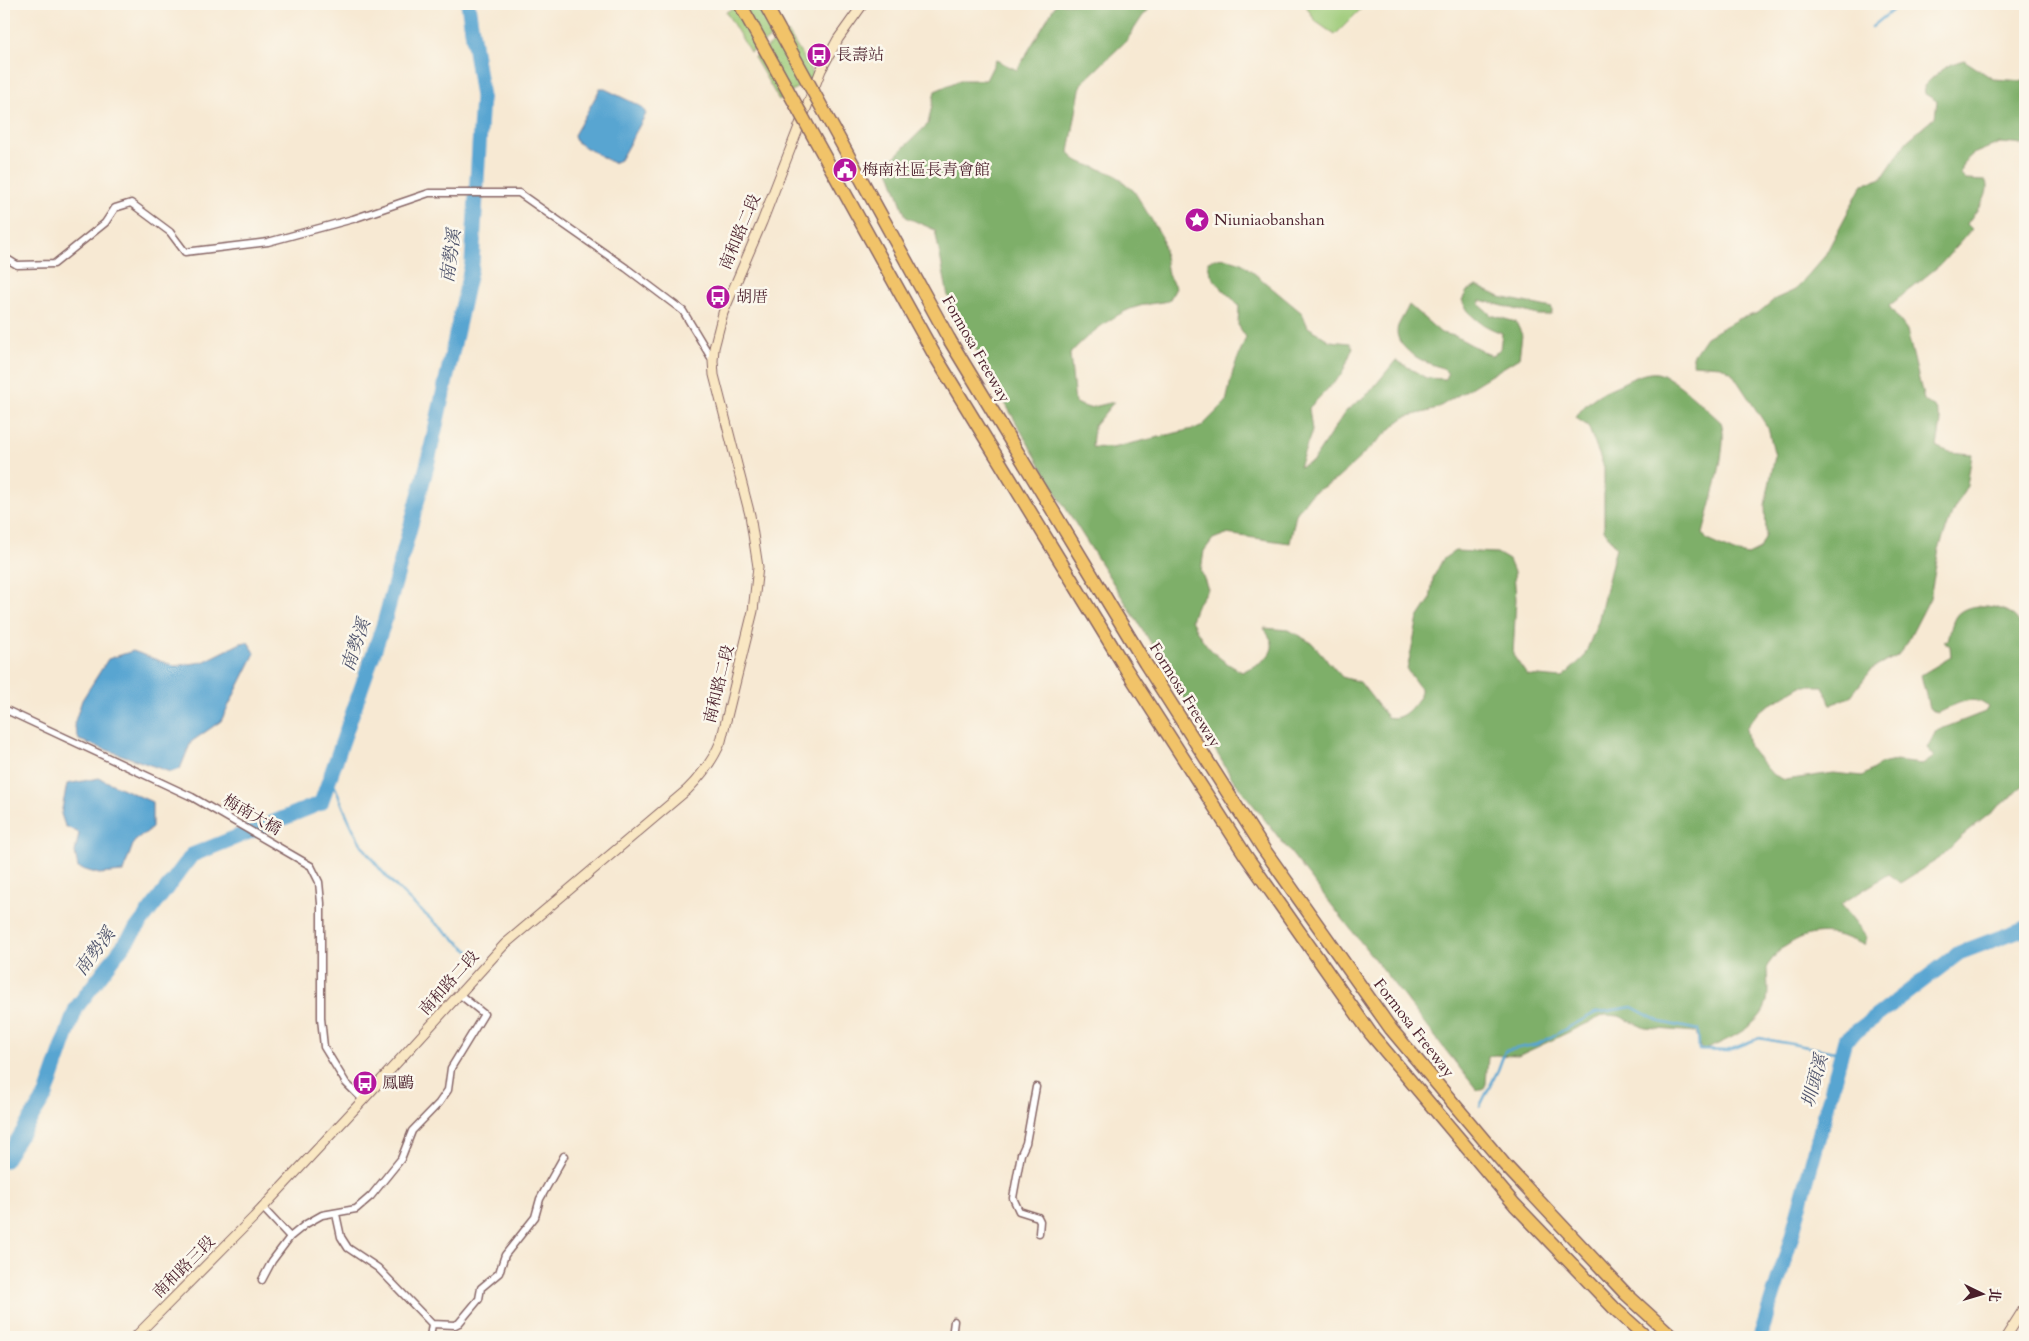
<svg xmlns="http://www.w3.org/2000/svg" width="2029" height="1341" font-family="Cardo,'Noto Serif TC',serif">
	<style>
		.green { fill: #9ecb79; stroke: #747552 }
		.forest { fill: #7eaf69; stroke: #64674a }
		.water { fill: #58a5d1; stroke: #51627e }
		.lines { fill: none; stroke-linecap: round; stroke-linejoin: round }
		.stream { stroke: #58a5d1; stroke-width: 2.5 }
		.river { stroke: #58a5d1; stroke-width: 15 }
		.street-casing { stroke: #876666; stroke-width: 9 }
		.secondary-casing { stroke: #876666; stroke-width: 11 }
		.highway-casing { stroke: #876666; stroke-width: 15 }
		.street { stroke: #fff; stroke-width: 6 }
		.secondary { stroke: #f9e7c3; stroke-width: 9 }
		.highway { stroke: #f1c369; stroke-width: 12 }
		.highway-bridge-casing { stroke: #876666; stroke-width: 15; stroke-linecap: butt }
		.highway-bridge { stroke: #f1c369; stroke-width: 12 }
		.labels { text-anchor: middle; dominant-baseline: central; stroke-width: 5; stroke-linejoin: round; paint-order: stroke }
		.poi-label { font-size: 16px; fill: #4a1f2b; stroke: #fbf7ec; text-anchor: start }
		.street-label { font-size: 16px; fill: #4a1f2b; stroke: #fbf7ec }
		.water-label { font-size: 18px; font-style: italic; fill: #50556d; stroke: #fbf7ec }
	</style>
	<rect width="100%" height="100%" fill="#fbf7ec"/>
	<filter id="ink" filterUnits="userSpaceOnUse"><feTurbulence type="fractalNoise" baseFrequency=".02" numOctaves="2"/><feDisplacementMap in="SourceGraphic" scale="10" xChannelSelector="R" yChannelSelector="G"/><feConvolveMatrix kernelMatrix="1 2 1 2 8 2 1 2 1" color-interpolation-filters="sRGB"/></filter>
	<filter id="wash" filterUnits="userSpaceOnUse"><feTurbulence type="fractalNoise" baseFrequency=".0096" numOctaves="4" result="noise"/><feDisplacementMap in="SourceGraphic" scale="20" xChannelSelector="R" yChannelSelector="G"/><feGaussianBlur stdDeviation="1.12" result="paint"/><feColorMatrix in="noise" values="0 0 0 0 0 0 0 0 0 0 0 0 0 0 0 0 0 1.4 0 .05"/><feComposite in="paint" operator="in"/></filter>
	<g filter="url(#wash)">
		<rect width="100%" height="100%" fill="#f7e9d3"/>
		<path class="green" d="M740 4H770L785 28 750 52 726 12Z
			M1305 4H1366L1335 35 1315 21Z
			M788 32 814 76 779 100 754 57Z"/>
		<path class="forest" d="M1056 4H1161L1152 6 1142 17 1127 40 1081 84 1069 152 1073 158 1080 162 1114 174 1134 191 1162 237 1168 275 1176 288 1169 301C1157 303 1144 304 1133 308 1113 315 1083 338 1070 354L1075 403 1089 408 1114 402 1094 426 1092 447 1112 448 1201 427 1226 402 1233 371 1246 337 1238 325 1239 305C1228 294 1207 279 1208 261 1219 256 1233 259 1243 264L1302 313 1308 327 1330 341 1350 343 1353 347 1342 374 1309 408 1312 431 1299 467 1313 461 1345 412 1369 393 1396 360 1426 378 1446 379 1448 374C1444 367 1435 366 1428 363 1415 358 1392 343 1398 326 1401 319 1406 312 1409 305L1441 333 1455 336 1492 356 1500 349 1502 333C1485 327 1469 318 1462 300L1467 291 1477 286 1500 297 1552 308V313L1548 315H1538L1480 300V305L1491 315 1516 322 1522 335 1519 358 1434 410 1405 417 1397 423 1337 479 1311 494 1296 514 1290 543 1226 534 1213 539 1204 551 1201 571 1208 589 1196 606 1191 620C1205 647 1216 658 1242 672 1253 666 1274 659 1272 643 1271 638 1266 632 1264 628L1289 630 1312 643 1342 677 1360 682 1387 717C1403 721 1411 708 1420 697V688L1407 670 1418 618 1430 600 1433 578 1443 559 1455 551 1497 553 1509 560 1514 572 1516 599 1513 655 1527 675 1562 678 1584 657 1598 622 1616 547 1604 530V467L1588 426 1576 418C1583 404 1599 393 1614 387 1626 382 1643 371 1657 373 1674 376 1707 410 1721 422 1730 443 1709 509 1703 534L1707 540 1734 552 1748 555 1760 549 1766 535 1765 505 1775 456 1768 428 1732 373 1721 366 1693 364V356L1706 337 1738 319 1758 313 1775 299 1795 290 1824 257 1862 185 1882 178 1907 141 1935 117 1937 101 1925 94 1924 86C1936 74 1947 64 1964 60L1993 79 2025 81V145L2000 143 1973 154 1963 163 1961 175 1966 180 1986 181C1991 197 1976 210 1967 224L1972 229 1940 265 1889 306 1907 330 1924 400 1936 409 1941 421 1937 447 1950 452 1972 454 1967 486 1953 511 1939 549 1930 598 1906 645 1897 656 1872 669 1850 697 1831 705 1823 686H1801L1759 711 1746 728 1749 747 1772 774 1785 780 1833 773 1862 776 1881 764 1895 761 1922 764 1935 757 1927 748 1936 731 1985 712 1988 707C1972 692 1954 706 1937 713L1929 708 1921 675 1951 657 1950 646 1943 641 1948 640C1951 631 1952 617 1960 612 1975 601 2003 606 2015 617 2020 622 2023 632 2025 638V785L1961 837 1940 858 1900 883 1889 874 1841 904 1867 937 1864 945C1836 932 1813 927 1786 946 1778 950 1772 960 1767 966 1767 978 1769 990 1767 1001 1763 1026 1723 1042 1702 1051L1696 1032 1645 1028 1619 1016 1605 1015 1518 1056 1494 1055 1488 1057 1486 1084 1483 1090H1477L1232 778 1151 643 1058 496 997 389 948 296 935 230 906 217 887 164 928 124 935 91 960 80H986L996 60 1017 70Z"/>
		<path class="water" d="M600 89H605L642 107 646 114 620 160 613 163 576 142 574 135Z
			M248 642 255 653 221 721 191 742 180 769 170 772 79 740 74 724 82 700 108 659 133 651 174 666 203 662 241 643Z
			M99 778 152 802V828L134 842 123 872 99 874 78 868 75 852 79 833 65 826 61 814 67 784Z"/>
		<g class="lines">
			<path class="stream" d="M1872 27 1900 4
				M330 775C340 797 349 825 362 845 391 889 434 922 474 955
				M1480 1106 1498 1070 1505 1051 1538 1044 1595 1013 1632 1007 1660 1022 1698 1030 1699 1050 1727 1051 1759 1038 1841 1053"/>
			<path class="river" d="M4 1161 46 1095 76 1008 192 855 321 803 384 623 427 466 472 263 482 97 468 4
				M1760 1337 1789 1246 1845 1040 1959 953 2025 928"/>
		</g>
	</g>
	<g filter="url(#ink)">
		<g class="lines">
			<defs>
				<path id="street" d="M4 257 17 265 54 264 105 223 115 208 131 203 170 232 185 252 268 242 353 219 429 193H519L626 268 683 311 713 361
					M4 709 192 797 311 866 319 882 321 903V1018L324 1047 346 1083 363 1100
					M1036 1087 1026 1143 1021 1154 1013 1198 1019 1211 1038 1217 1040 1221 1039 1233
					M262 1207 290 1237
					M336 1214 341 1237 348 1248 378 1268 432 1324 430 1337
					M262 1280 272 1261 290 1237 306 1224 322 1215 356 1209 371 1196 401 1159 412 1131 439 1103 448 1090 451 1068 484 1014 459 994
					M432 1324 455 1325 459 1323 479 1299 481 1288 499 1273 505 1255 535 1217 540 1199 564 1156
					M952 1337 954 1321"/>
				<path id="secondary" d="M135 1337 254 1217 363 1100 505 944 687 790C702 775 713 761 721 741L753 611 758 567 750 515 714 375 713 361 714 348 723 313 762 222 821 70 838 39 863 4
					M2006 1337 2025 1307"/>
				<path id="highway" d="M949 339 1145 663 1263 848 1391 1029 1505 1165 1625 1293 1673 1337
					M934 354 1126 669 1246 856 1371 1034 1515 1205 1614 1308 1646 1337"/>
			</defs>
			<use href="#street" class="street-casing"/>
			<use href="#secondary" class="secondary-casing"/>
			<use href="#highway" class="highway-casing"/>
			<use href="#street" class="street"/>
			<use href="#secondary" class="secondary"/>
			<use href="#highway" class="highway"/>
			<defs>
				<path id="highway-bridge" d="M740 4 934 354
					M765 4 949 339"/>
			</defs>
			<use href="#highway-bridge" class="highway-bridge-casing"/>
			<use href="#highway-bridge" class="highway-bridge"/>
		</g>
	</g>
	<defs>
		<symbol id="bus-disc" viewBox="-11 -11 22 22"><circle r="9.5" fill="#b5179e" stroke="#fbf7ec"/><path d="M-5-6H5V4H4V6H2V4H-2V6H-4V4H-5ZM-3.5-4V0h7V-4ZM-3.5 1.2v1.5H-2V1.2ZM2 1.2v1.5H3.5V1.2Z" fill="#fff"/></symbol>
		<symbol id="civic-disc" viewBox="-11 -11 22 22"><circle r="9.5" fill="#b5179e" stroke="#fbf7ec"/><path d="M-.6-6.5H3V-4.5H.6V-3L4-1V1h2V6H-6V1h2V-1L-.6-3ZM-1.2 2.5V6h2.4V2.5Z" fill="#fff"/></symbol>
		<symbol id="sight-disc" viewBox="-11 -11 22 22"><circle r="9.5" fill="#b5179e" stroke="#fbf7ec"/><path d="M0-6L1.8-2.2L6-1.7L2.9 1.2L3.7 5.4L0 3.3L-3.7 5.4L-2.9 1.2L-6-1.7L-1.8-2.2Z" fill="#fff"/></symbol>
	</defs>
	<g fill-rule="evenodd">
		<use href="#bus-disc" x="805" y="41" width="28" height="28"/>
		<use href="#civic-disc" x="831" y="156" width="28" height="28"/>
		<use href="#sight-disc" x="1183" y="206" width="28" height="28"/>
		<use href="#bus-disc" x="704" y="283" width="28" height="28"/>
		<use href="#bus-disc" x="351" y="1069" width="28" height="28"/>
	</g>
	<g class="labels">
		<g class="poi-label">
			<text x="836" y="55">長壽站</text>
			<text x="862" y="170">梅南社區長青會館</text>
			<text x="1214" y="220">Niuniaobanshan</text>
			<text x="736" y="297">胡厝</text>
			<text x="382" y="1083">鳳鷗</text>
		</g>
		<g class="street-label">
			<text transform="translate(740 232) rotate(-67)">南和路二段</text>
			<text transform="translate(976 349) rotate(60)">Formosa Freeway</text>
			<text transform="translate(719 684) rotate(-76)">南和路二段</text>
			<text transform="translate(1185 695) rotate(58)">Formosa Freeway</text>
			<text transform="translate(252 815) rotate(30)">梅南大橋</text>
			<text transform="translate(449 983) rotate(-48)">南和路二段</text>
			<text transform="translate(1414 1028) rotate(52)">Formosa Freeway</text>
			<text transform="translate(184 1267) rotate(-45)">南和路三段</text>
		</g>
		<g class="water-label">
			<text transform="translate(451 256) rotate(-82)">南勢溪</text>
			<text transform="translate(356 645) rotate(-71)">南勢溪</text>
			<text transform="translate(95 952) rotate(-53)">南勢溪</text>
			<text transform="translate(1815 1081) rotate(-75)">圳頭溪</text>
		</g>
	</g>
	<rect width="2029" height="1341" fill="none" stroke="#fbf7ec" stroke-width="20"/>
	<g transform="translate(1982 1294) rotate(95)" stroke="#fbf7ec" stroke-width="4" paint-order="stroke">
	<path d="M0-4L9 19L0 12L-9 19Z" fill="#4a1f2b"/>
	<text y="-8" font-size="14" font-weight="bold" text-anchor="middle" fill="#4a1f2b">北</text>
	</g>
</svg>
